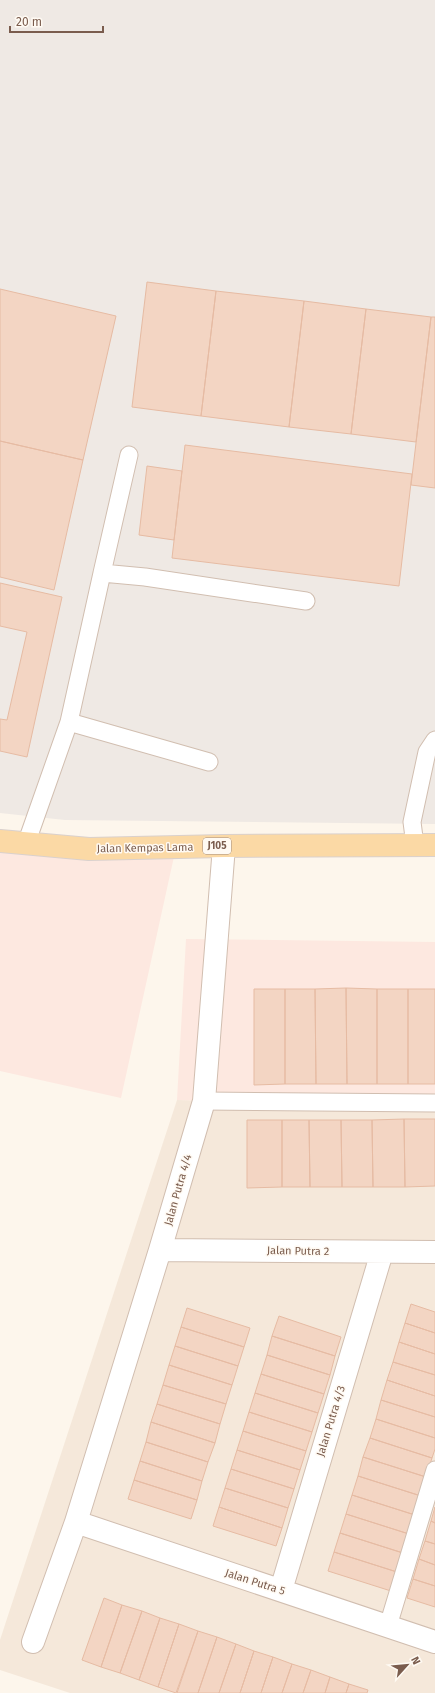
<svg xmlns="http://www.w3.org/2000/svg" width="435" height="1693" font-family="'Fira Sans',sans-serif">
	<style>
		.residential { fill: #f5e8da }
		.commercial { fill: #fde8e0 }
		.industrial { fill: #efe9e4 }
		.building { fill: #f3d5c3; stroke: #e6bba3 }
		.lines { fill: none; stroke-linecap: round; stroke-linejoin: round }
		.lane-casing { stroke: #d1beb0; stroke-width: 19 }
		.street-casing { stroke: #d1beb0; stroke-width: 24 }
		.primary-casing { stroke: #dad1cd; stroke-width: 24 }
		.lane { stroke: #fff; stroke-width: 17 }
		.street { stroke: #fff; stroke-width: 22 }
		.primary { stroke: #fbd9a5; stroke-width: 22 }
		.labels { text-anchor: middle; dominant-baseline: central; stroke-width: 3; stroke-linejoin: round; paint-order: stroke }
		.shield { fill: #fffaf3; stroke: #a28b7f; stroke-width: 1 }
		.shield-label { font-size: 10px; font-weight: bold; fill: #7a5c4d }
		.street-label { font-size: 11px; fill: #7a5c4d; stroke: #fffaf3 }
	</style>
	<rect width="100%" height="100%" fill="#fdf6ec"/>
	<path class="residential" d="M177 1100 435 1106V1693H70L0 1670V1640Z"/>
	<path class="commercial" d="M0 838 175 852 121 1098 0 1071Z
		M186 939 435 942V1106L177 1100Z"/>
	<path class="industrial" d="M0 0H435V824L65 820 0 813Z"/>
	<path class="building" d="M147 282 216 291 201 416 132 407Z
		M0 289 116 316 83 460 0 441Z
		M216 291 304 301 289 427 201 416Z
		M304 301 366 309 351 434 289 427Z
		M366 309 431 317 416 442 351 434Z
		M431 317H435V488L411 485Z
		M0 441 83 460 54 590 0 577Z
		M185 445 412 474 399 586 172 558Z
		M147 466 182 471 174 540 139 535Z
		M0 583 62 597 27 757 0 751V719L7 720 27 632 0 626Z
		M346 988 347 1084H316L315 989Z
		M346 988 377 989V1084H347Z
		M254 989H285V1084L254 1085Z
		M285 989H315L316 1084H285Z
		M377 989H408V1084H377Z
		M408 989H435V1084H408Z
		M404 1119 405 1187H373L372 1120Z
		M404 1119H435V1186L405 1187Z
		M247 1120H282V1187L247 1188Z
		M282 1120H309L310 1187H282Z
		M309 1120H341L342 1187H310Z
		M341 1120H372L373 1187H342Z
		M411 1304 435 1312V1333L405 1323Z
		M187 1308 250 1328 244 1347 181 1327Z
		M279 1316 341 1337 335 1356 272 1336Z
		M405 1323 435 1333V1354L399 1342Z
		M181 1327 244 1347 238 1366 175 1346Z
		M272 1336 335 1356 330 1375 267 1355Z
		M399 1342 435 1354V1375L393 1362Z
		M175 1346 238 1366 232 1385 169 1365Z
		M267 1355 330 1375 324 1394 261 1374Z
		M393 1362 435 1375V1396L387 1380Z
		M169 1365 232 1385 226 1404 163 1385Z
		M261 1374 324 1394 318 1413 255 1393Z
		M387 1380 435 1396V1417L381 1400Z
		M163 1385 226 1404 220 1424 157 1404Z
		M255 1393 318 1413 312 1432 249 1412Z
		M381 1400 435 1417V1438L376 1419Z
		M157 1404 220 1424 215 1443 151 1422Z
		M249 1412 312 1432 306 1451 243 1431Z
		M376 1419 435 1438V1449L432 1458 370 1438Z
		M151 1422 215 1443 208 1462 146 1442Z
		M243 1431 306 1451 300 1470 237 1450Z
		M370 1438 432 1458 426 1477 363 1457Z
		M146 1442 208 1462 202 1481 140 1461Z
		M237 1450 300 1470 294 1489 231 1469Z
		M363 1457 426 1477 421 1496 358 1476Z
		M140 1461 202 1481 197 1500 134 1480Z
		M231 1469 294 1489 288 1508 225 1488Z
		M358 1476 421 1496 415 1515 352 1495Z
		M134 1480 197 1500 191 1519 128 1499Z
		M225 1488 288 1508 282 1528 219 1507Z
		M352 1495 415 1515 409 1534 346 1514Z
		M219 1507 282 1528 276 1546 213 1526Z
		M435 1507V1523L431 1521Z
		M346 1514 409 1534 403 1553 340 1533Z
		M431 1521 435 1523V1544L425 1541Z
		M340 1533 403 1553 397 1572 334 1552Z
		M425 1541 435 1544V1565L419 1559Z
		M334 1552 397 1572 391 1591 328 1571Z
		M419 1559 435 1565V1586L413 1579Z
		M413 1579 435 1586V1607L407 1598Z
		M104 1598 122 1605 101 1667 82 1660Z
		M122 1605 142 1611 120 1673 101 1667Z
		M142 1611 160 1618 139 1680 120 1673Z
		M160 1618 179 1624 158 1687 139 1680Z
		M179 1624 198 1631 176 1693 158 1687Z
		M198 1631 217 1637 198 1693H177Z
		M217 1637 236 1644 219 1693H198Z
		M236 1644 254 1651 240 1693H219Z
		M254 1651 273 1657 261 1693H240Z
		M273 1657 292 1664 282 1693H261Z
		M292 1664 311 1670 303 1693H282Z
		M311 1670 330 1677 325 1693H303Z
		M330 1677 349 1684 346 1693H325Z
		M349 1684 368 1690 367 1693H346Z"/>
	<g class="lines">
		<defs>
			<path id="lane" d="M102 573 129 455
				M69 722 209 762
				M26 844 69 722 102 573 145 577 306 601
				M415 845 412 822 427 752 435 740
				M204 1101 435 1103
				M388 1626 435 1470"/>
			<path id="street" d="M160 1250 435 1252
				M76 1522 435 1642
				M281 1590 382 1252
				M33 1642 76 1522 160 1250 204 1101 224 846"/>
			<path id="primary" d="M0 841 89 849 224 846 435 845"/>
		</defs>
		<use href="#lane" class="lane-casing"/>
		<use href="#street" class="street-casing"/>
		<use href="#primary" class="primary-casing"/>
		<use href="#lane" class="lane"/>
		<use href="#street" class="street"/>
		<use href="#primary" class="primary"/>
	</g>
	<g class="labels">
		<rect class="shield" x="203" y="838" width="28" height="16" rx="3"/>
		<g class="shield-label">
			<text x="217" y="846">J105</text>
		</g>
		<g class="street-label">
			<text transform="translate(145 848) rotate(-1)">Jalan Kempas Lama</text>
			<text transform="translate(178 1190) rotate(-74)">Jalan Putra 4/4</text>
			<text transform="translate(298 1251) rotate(1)">Jalan Putra 2</text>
			<text transform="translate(331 1421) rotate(-73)">Jalan Putra 4/3</text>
			<text transform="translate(255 1582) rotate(18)">Jalan Putra 5</text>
		</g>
	</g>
	<g transform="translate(407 1665) rotate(63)" stroke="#fffaf3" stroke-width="3" paint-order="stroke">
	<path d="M0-3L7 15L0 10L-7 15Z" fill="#7a5c4d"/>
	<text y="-6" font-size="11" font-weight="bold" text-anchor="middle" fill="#7a5c4d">N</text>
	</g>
	<path d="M10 26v6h93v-6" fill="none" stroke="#7a5c4d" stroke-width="2"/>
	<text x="16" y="26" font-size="12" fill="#7a5c4d" stroke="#fffaf3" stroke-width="3" paint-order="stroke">20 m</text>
</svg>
